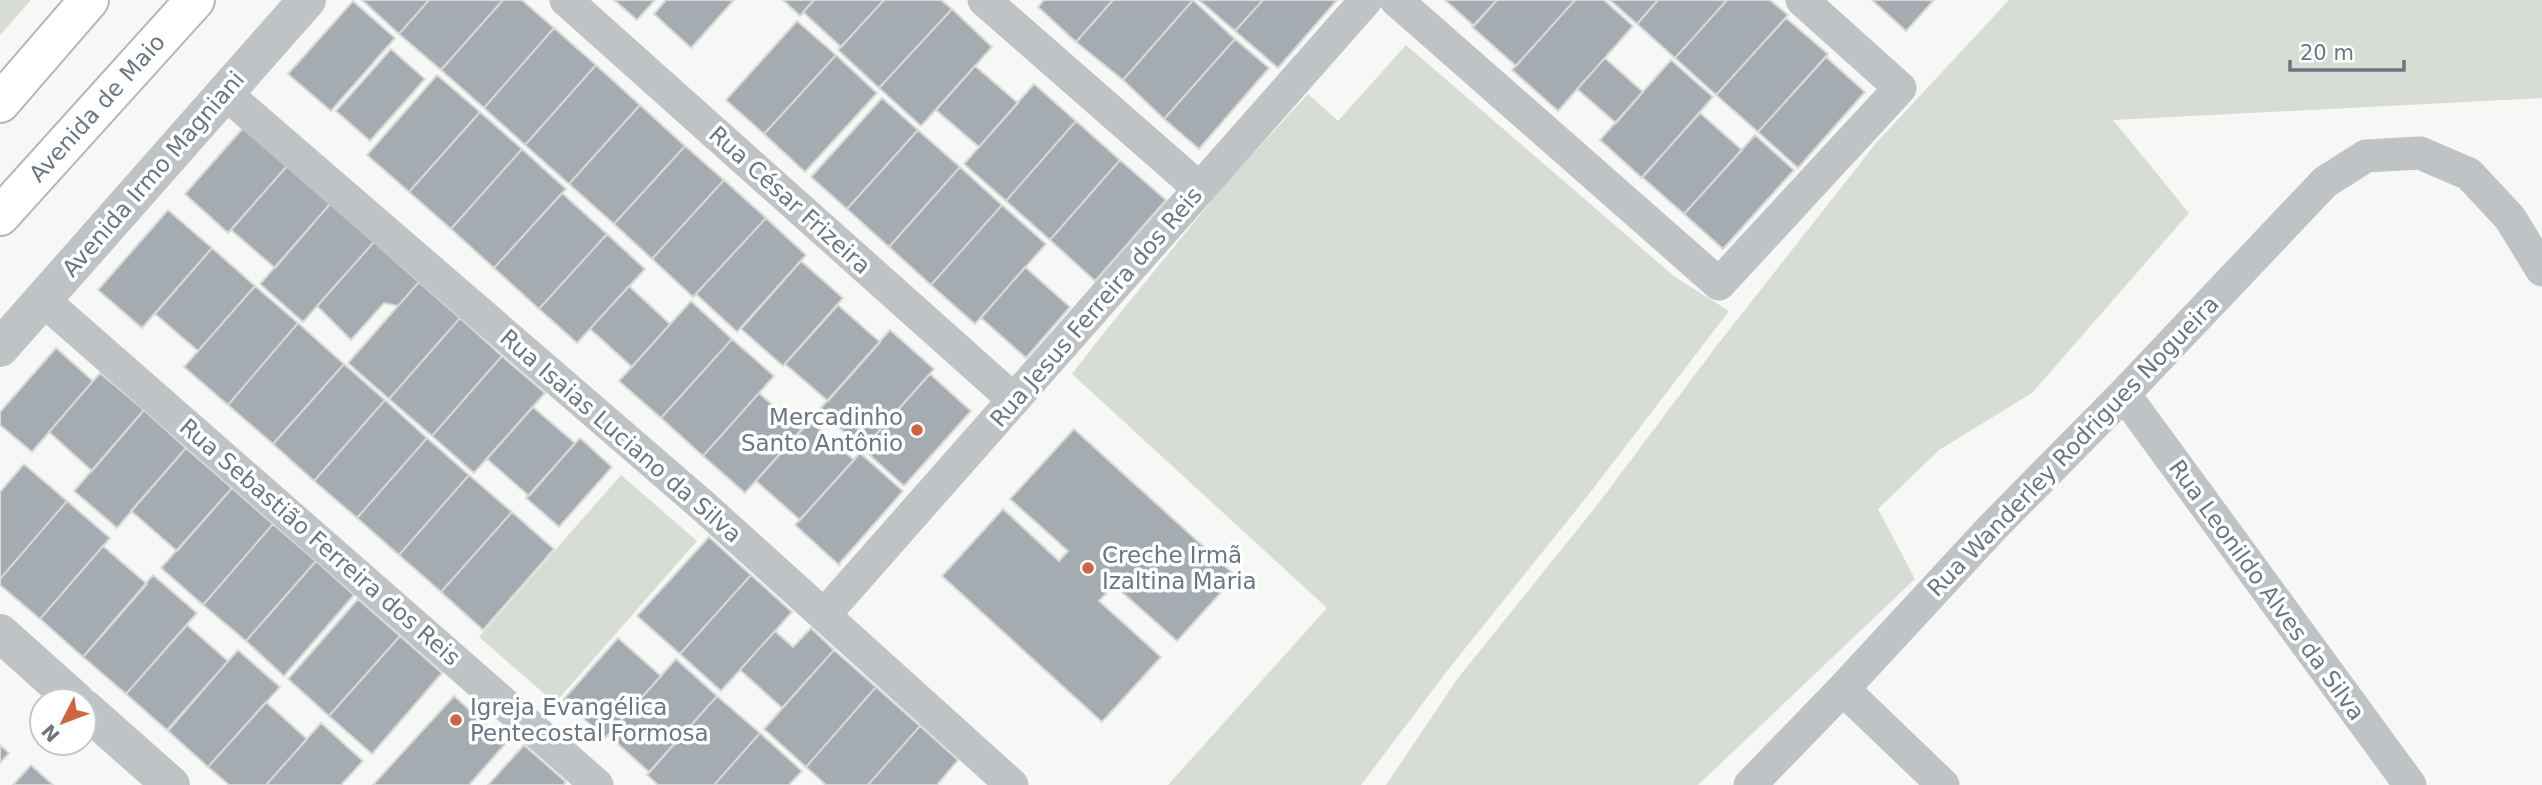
<svg xmlns="http://www.w3.org/2000/svg" width="2542" height="785" font-family="'DejaVu Sans',sans-serif">
	<style>
		.green { fill: #d7dcd5 }
		.building { fill: #a5acb1; stroke: #d9d9d8; stroke-width: 2 }
		.lines { fill: none; stroke-linecap: round; stroke-linejoin: round }
		.primary-casing { stroke: #b3b7ba; stroke-width: 42 }
		.minor { stroke: #bfc3c6; stroke-width: 33 }
		.tertiary { stroke: #bfc3c6; stroke-width: 38 }
		.primary { stroke: #fff; stroke-width: 38 }
		.poi-dot { fill: #cf653e; stroke: #fff; stroke-width: 2.5 }
		.labels { text-anchor: middle; dominant-baseline: central; stroke-width: 7; stroke-linejoin: round; paint-order: stroke }
		.street-label { font-size: 23px; fill: #6a7783; stroke: #fff }
		.poi-label { font-size: 23px; fill: #6a7783; stroke: #fff; text-anchor: start }
	</style>
	<rect width="100%" height="100%" fill="#f7f7f5"/>
	<path class="green" d="M0 0H31L0 35Z
		M2009 0H2542V98L2113 120 2189 213 2032 393 1939 450 1878 509 1915 579 1698 785H1386L1458 678 1598 504 1718 344 1877 142Z
		M1406 45 1675 277 1729 311 1589 494 1447 671 1361 785H1168L1327 608 1072 374 1099 339 1226 183 1308 94 1338 121Z
		M621 475 697 541 555 703 479 637Z"/>
	<path class="building" d="M362 0H429L399 34Z
		M429 0H503L441 70 399 34Z
		M503 0H522L554 28 484 108 441 70Z
		M614 0H655L637 20Z
		M666 0H734L691 48 654 14Z
		M783 0H814L800 16Z
		M814 0H884L841 47 803 12Z
		M884 0H941L952 9 879 88 838 50Z
		M1044 0H1113L1076 42 1038 7Z
		M1113 0H1193L1123 80 1076 42Z
		M1193 0 1235 39 1164 119 1123 80Z
		M1199 0H1263L1235 31Z
		M1263 0H1337L1278 68 1235 31Z
		M1445 0H1497L1474 26Z
		M1497 0H1575L1516 66 1472 27Z
		M1575 0H1604L1633 26 1558 111 1512 70Z
		M1610 0H1658L1637 24Z
		M1658 0H1727L1675 58 1637 24Z
		M1727 0H1770L1788 15 1716 95 1675 58Z
		M1872 0H1934L1906 31Z
		M353 1 395 38 331 111 288 74Z
		M952 9 992 47 921 126 879 88Z
		M1786 18 1828 54 1758 132 1716 95Z
		M797 21 836 55 764 134 726 100Z
		M554 28 596 65 525 145 484 108Z
		M1235 39 1269 68 1199 149 1164 119Z
		M391 49 425 79 370 141 336 111Z
		M836 55 877 93 805 172 764 134Z
		M1826 57 1865 92 1798 168 1758 132Z
		M1605 58 1643 92 1616 123 1577 89Z
		M1671 60 1713 97 1642 178 1600 140Z
		M596 65 640 105 569 184 525 145Z
		M975 66 1018 103 979 147 936 110Z
		M437 75 480 112 409 192 367 155Z
		M1034 84 1076 121 1006 201 964 164Z
		M882 98 918 130 847 209 811 177Z
		M640 105 685 146 614 224 569 184Z
		M480 112 522 149 451 229 409 192Z
		M1700 113 1742 150 1684 214 1642 177Z
		M1076 121 1120 160 1050 240 1006 201Z
		M243 128 287 166 228 233 185 194Z
		M918 130 960 167 889 247 847 209Z
		M1755 135 1794 170 1723 249 1684 214Z
		M685 146 724 180 652 259 614 224Z
		M522 149 566 189 494 268 451 229Z
		M1120 160 1166 200 1095 281 1050 240Z
		M287 166 330 204 275 268 231 230Z
		M960 167 1002 205 931 285 889 247Z
		M724 180 766 218 693 297 652 259Z
		M562 193 607 234 539 309 494 268Z
		M330 204 374 242 303 322 260 284Z
		M1002 205 1046 244 975 324 931 285Z
		M168 210 212 248 142 328 98 290Z
		M766 218 806 255 737 332 696 294Z
		M607 234 645 269 577 343 539 309Z
		M374 242 419 282 398 306 384 303 351 340 317 306Z
		M212 248 255 286 198 351 155 314Z
		M801 261 843 298 783 366 741 329Z
		M1025 267 1070 307 1026 358 981 318Z
		M419 282 460 318 389 399 348 363Z
		M255 286 298 323 228 405 184 367Z
		M629 286 670 324 632 367 590 329Z
		M691 301 732 339 661 418 619 381Z
		M838 305 880 342 828 401 785 364Z
		M460 318 502 356 432 436 389 399Z
		M298 323 344 364 273 444 228 405Z
		M890 330 934 369 863 449 819 410Z
		M732 339 774 376 703 456 661 418Z
		M56 348 93 381 32 452 0 425V412Z
		M502 356 545 393 474 473 432 436Z
		M344 364 385 400 314 481 273 444Z
		M100 373 144 410 92 471 49 432Z
		M930 374 971 411 904 486 863 449Z
		M759 393 801 430 745 493 703 456Z
		M385 400 427 438 357 518 314 481Z
		M533 407 575 443 529 496 487 459Z
		M144 410 186 448 117 528 74 491Z
		M810 421 854 460 800 520 756 481Z
		M1074 429 1236 576 1177 641 1114 585 1099 601 1161 657 1102 722 942 576 1003 509 1059 561 1068 551 1010 499Z
		M427 438 469 475 399 555 357 518Z
		M580 438 612 467 559 527 526 498Z
		M186 448 232 488 177 551 131 511Z
		M860 453 903 491 839 564 840 566 795 525Z
		M24 464 67 501 0 579V492Z
		M469 475 512 512 441 592 399 555Z
		M232 488 273 524 203 605 161 568Z
		M67 501 110 538 40 619 0 585V579Z
		M512 512 554 549 483 630 441 592Z
		M273 524 316 561 246 641 203 605Z
		M709 537 751 575 680 654 637 616Z
		M103 546 147 584 83 657 40 619Z
		M316 561 354 595 284 676 246 641Z
		M153 575 197 613 126 694 83 657Z
		M751 575 792 612 721 691 680 654Z
		M358 599 400 636 329 716 288 679Z
		M187 625 228 661 168 731 126 694Z
		M811 628 834 650 782 708 740 670 775 631 793 647Z
		M400 636 442 673 372 754 329 716Z
		M618 638 661 676 605 738 563 700Z
		M238 650 280 687 208 767 167 730Z
		M834 650 876 687 806 767 764 729Z
		M676 659 717 696 649 772 608 735Z
		M876 687 920 726 868 785H826L806 767Z
		M454 696 506 743 469 785H373Z
		M717 696 760 733 714 785H658L647 775Z
		M266 702 307 739 266 785H229L208 767Z
		M321 723 363 761 341 785H266Z
		M920 726 958 760 937 785H868Z
		M760 733 802 771 789 785H714Z
		M0 745 9 753 0 763Z
		M524 745 566 782 563 785H488Z
		M31 765 53 785H13Z"/>
	<g class="lines">
		<defs>
			<path id="primary" d="M0 103 89 0
				M0 216 195 0"/>
		</defs>
		<use href="#primary" class="primary-casing"/>
		<path class="minor" d="M566 0 1014 400
			M984 0 1200 189
			M1396 0 1719 284 1900 88 1802 0
			M225 93 702 505 1012 785
			M42 299 597 785
			M2124 394 2410 785
			M825 614 1366 0
			M1843 689 1943 785
			M1750 785 1843 689 1991 529 2124 394 2325 182 2366 156 2420 153 2469 174 2510 218 2542 270"/>
		<path class="tertiary" d="M0 348 307 0
			M0 633 76 701
			M84 708 171 785"/>
		<use href="#primary" class="primary"/>
	</g>
	<g class="poi-dot">
		<circle cx="917" cy="430" r="7"/>
		<circle cx="1088" cy="568" r="7"/>
		<circle cx="456" cy="720" r="7"/>
	</g>
	<g class="labels">
		<g class="street-label">
			<text transform="translate(97 108) rotate(-48)">Avenida de Maio</text>
			<text transform="translate(153 174) rotate(-49)">Avenida Irmo Magniani</text>
			<text transform="translate(790 200) rotate(42)">Rua César Frizeira</text>
			<text transform="translate(1096 307) rotate(-49)">Rua Jesus Ferreira dos Reis</text>
			<text transform="translate(621 436) rotate(41)">Rua Isaias Luciano da Silva</text>
			<text transform="translate(2073 446) rotate(-46)">Rua Wanderley Rodrigues Nogueira</text>
			<text transform="translate(320 542) rotate(41)">Rua Sebastião Ferreira dos Reis</text>
			<text transform="translate(2267 590) rotate(54)">Rua Leonildo Alves da Silva</text>
		</g>
		<g class="poi-label">
			<text x="903" y="417" text-anchor="end">Mercadinho<tspan x="903" dy="26">Santo Antônio</tspan></text>
			<text x="1102" y="555">Creche Irmã<tspan x="1102" dy="26">Izaltina Maria</tspan></text>
			<text x="470" y="707">Igreja Evangélica<tspan x="470" dy="26">Pentecostal Formosa</tspan></text>
		</g>
	</g>
	<g transform="translate(63 722) rotate(228)"><circle r="33" fill="#ffffff" stroke="#c3c9cd" stroke-width="2"/>
	<path d="M0-5L12 26L0 18L-12 26Z" fill="#cf653e"/>
	<text y="-10" font-size="19" font-weight="bold" text-anchor="middle" fill="#6a7783">N</text>
	</g>
	<path d="M2290 60v10h114v-10" fill="none" stroke="#6a7783" stroke-width="3.5"/>
	<text x="2300" y="60" font-size="21" fill="#6a7783" stroke="#ffffff" stroke-width="5" paint-order="stroke">20 m</text>
</svg>
